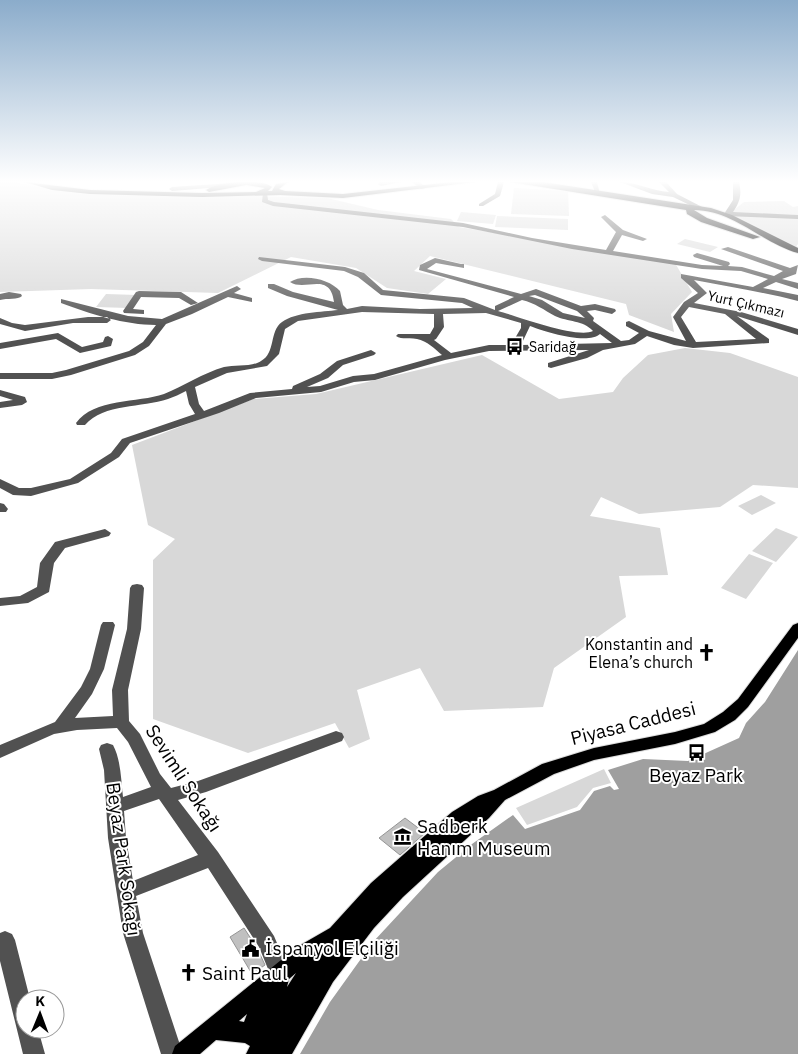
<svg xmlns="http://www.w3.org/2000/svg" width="798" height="1054" font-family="'IBM Plex Sans',sans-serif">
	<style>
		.green { fill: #d8d8d8 }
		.water { fill: #9f9f9f }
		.building { fill: #c0c0c0; stroke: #959595 }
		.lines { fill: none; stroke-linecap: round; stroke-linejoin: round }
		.major-casing { stroke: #dbdbdb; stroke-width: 2 }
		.minor { fill: #515151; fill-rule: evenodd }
		.major { fill: #000; fill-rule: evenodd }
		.labels { text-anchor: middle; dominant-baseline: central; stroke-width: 4; stroke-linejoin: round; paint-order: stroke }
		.far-street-label { font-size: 14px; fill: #000; stroke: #fff }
		.far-poi-label { font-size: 14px; fill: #000; stroke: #fff; text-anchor: start }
		.poi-label { font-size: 16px; fill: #000; stroke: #fff; text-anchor: end }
		.near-street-label { font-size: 19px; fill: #000; stroke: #fff }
		.near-poi-label { font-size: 19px; fill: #000; stroke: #fff; text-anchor: start }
	</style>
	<rect width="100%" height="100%" fill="#fff"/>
	<path class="green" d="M0 182H15L65 192 166 196H249L327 198 378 210 451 219 459 227 675 263 692 292 671 314 674 332 629 315 626 304 430 256 414 271 446 279 428 294 387 288 356 268 291 257 218 293 91 289 0 292Z
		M514 188 568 191 569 216 511 214Z
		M784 201 793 207 798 206V215L730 213 744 202Z
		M461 212 496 215 493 224 457 221Z
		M497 216 568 219V230L495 227Z
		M733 216 798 218V244L795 248Z
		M685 239 718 247 710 252 677 244Z
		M106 294 137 295 128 308 96 307Z
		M685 348 730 353 798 377V488L753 485 720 507 639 514 601 497 590 516 660 528 668 575 619 576 626 617 554 668 543 707 444 711 420 668 357 690 370 739 349 748 335 723 248 753 153 719V560L175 539 148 525 132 445 253 399 316 394 482 355 559 399 613 392 623 378 648 355Z
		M761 495 776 503 752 515 738 506Z
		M776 528 798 537 776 562 752 551Z
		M749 554 773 563 746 599 721 588Z
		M604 769 611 783 593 788 577 807 527 825 516 808Z"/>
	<path class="water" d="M798 650V1054H300L330 1002 373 942 438 872 472 844 513 815 525 829 580 810 594 791 610 786 614 790 619 789 608 770 643 759 688 761 739 738 746 723 765 702Z"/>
	<path class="building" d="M405 818 425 833 400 855 379 838Z
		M244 928 257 948 265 965 252 974 230 937Z"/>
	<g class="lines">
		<defs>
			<path id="major" d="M25 182 90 190 202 193 256 192 265 188 246 185 209 192 206 190C218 182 260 178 272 187L268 191H272L276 184 288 182 279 189 285 191 343 194 451 182H475L343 198 280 195 202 197 90 194 52 190Z
				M510 182H543L711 208 732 215 798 248V253C762 243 733 210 694 210L707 218 760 237 753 239 701 222 687 214 686 210Z
				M798 623V638L748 707 735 720 715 732 675 744 594 760 554 774 505 800 489 818 403 897 374 928 333 982 292 1054H246L250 1046 245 1043 216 1040 200 1054H172L175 1046 297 947 330 928 371 883 452 812 478 796 494 790 542 764 594 748 675 732 704 724 723 712 738 699 793 625ZM296 973 287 987 289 979ZM247 1014 244 1022 239 1021Z"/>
		</defs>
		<use href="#major" class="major-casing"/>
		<path class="minor" d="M380 182H401L381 186 378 184Z
			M412 182H420L426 188 421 189Z
			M498 182H504L500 196 483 206H479V204L495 194Z
			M591 182H597L600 194H596Z
			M620 182C637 182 652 191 669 192L659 182H666L677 194 704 208 698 209 673 197 652 194Z
			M733 182H739C742 194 740 202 733 212L798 215V219L725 216 724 214 733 200Z
			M231 183 234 185 233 186 172 191 169 189 172 187Z
			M263 193H267L268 200 274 202 463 223 532 238 606 250 616 232 601 217 605 215 623 230 647 239 643 241 622 235 613 251 702 265 723 266 694 257 693 255 697 253 729 262 730 264 728 266 742 267 774 276 783 271 721 249 728 247 790 268 798 265 796 274 782 279 798 283V289L776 282 763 288 798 295V301C764 292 729 287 694 280L707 293 694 303 741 312 798 329V335L737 316 769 339V343L693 348 674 345 647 336 635 344 603 350 587 358 551 368 548 367V363L589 350 489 351 445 360 375 380 354 382 321 392 256 398 219 413 130 443 119 457 78 483 31 496 13 495 0 488V479L19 488H31L70 479 111 453 122 439 195 414 189 404 186 391C180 394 174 397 168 399 142 408 104 403 85 425H77L76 423C94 398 138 403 164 394 184 386 203 373 224 367 235 365 252 367 261 361 276 353 269 331 282 322 296 312 322 312 338 310L287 296 268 288V284H274L293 292 334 302C330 271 305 292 290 282 303 273 330 279 340 291L343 305 347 309 362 306 420 309 473 308 462 303 381 295 358 277 344 271 262 261 258 259 259 257 345 267 364 273 383 290 464 298 495 310V306L514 297 419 270 420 265 435 258 461 264H464V268L436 263 427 269 521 294 536 289 581 306 595 304 615 309 616 311 612 314 595 310 587 311 594 318 593 321 621 341 629 340 639 333 626 326V322L629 321 649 331 686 341 673 317 684 302 698 293 681 278V274L753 287 768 279 741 271 702 269 572 249 463 227 273 206 262 202ZM535 295 577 311 585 318 563 313 542 300 529 296ZM522 300C535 303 544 310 555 316 568 322 583 320 593 331 577 339 517 316 498 311ZM689 307 725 314 756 339 696 342 681 317ZM362 312 434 314V327L430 334H398L396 336C402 340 410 337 417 339 427 341 435 349 442 355L374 374 353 376 320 386 307 387 328 378 343 365 374 355 376 353 371 350 337 361 320 374 293 386 292 389 250 393 204 411 199 404 195 387 227 373 267 366 279 354 285 329 298 321ZM486 313 521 323V328L511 345H489L451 353 434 340 436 339 444 327 443 314ZM530 326C545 332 588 345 600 334L612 343 521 345Z
			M237 286 241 289 234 293 252 298V302L228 297 192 314 166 324 149 346 135 355 71 375 52 379H0V373H52L66 370 129 351 143 342 156 325C125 325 90 314 61 303V299L128 316 162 319Z
			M139 291 181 292 198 303 191 305 179 298 141 297 133 309 144 310V314L124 313 123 311 136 292Z
			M9 292 21 294 22 296C18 300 7 298 0 300V294Z
			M88 317H107L111 320 107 323H73L25 331 0 324V318L12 323 25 325Z
			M58 333 82 347 103 342 105 337 108 336 113 339 111 346 80 353 56 339 0 349V343Z
			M0 390 25 397 27 402 22 405 0 408V402L13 400 0 396Z
			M0 503 4 504 8 509 6 512H0Z
			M105 529 111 533 109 536 65 548 54 563 49 592 28 603 0 606V598L20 596 37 587 40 563 55 542Z
			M137 584 142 585 144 588 141 629 128 690 129 721 140 734 160 774 171 788 198 781 336 731 342 733 344 737 342 741 206 792 178 800 218 852 274 936 290 974 287 981 280 984 273 981 259 947 208 868 136 896 143 933 183 1054H161L123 933 108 838 104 770 99 749 101 745 107 743 113 745C121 760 121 780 123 797L151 787 128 742 117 728 77 730 54 734 0 758V745L55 722 81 687 90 669 101 625 103 622H113L115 625 104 669 92 694 75 718 113 716 112 690 127 629 130 588 132 585ZM159 799 198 855 133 881 126 838 124 811Z
			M5 931 12 934 15 940 30 999H25V1029H38L45 1054H23L0 961V933Z"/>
		<use href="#major" class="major"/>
	</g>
	<linearGradient id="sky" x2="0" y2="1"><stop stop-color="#8baccb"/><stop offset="0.55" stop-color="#fff"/><stop offset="1" stop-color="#fff" stop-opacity="0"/></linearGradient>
	<rect width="798" height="330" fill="url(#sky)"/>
	<defs>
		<symbol id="bus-bare" viewBox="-9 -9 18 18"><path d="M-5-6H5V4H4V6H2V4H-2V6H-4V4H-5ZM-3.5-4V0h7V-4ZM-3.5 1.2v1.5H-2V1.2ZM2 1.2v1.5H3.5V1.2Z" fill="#000" stroke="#fff" stroke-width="2.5" paint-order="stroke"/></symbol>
		<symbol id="church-bare" viewBox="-9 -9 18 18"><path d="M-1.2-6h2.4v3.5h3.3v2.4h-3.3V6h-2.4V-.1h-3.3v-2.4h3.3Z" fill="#000" stroke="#fff" stroke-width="2.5" paint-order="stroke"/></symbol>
		<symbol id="museum-bare" viewBox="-9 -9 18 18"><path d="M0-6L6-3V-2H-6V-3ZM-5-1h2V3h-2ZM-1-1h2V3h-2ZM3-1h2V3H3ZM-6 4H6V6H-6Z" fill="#000" stroke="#fff" stroke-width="2.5" paint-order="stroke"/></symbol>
		<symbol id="civic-bare" viewBox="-9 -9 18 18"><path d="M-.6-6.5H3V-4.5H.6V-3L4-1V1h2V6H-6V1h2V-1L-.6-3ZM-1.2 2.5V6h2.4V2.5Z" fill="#000" stroke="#fff" stroke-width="2.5" paint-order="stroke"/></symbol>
	</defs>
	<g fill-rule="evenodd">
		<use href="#bus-bare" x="502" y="334" width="25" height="25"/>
		<use href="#church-bare" x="694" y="640" width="25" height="25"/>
		<use href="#bus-bare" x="684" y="740" width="25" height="25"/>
		<use href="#museum-bare" x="390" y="824" width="25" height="25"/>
		<use href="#civic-bare" x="238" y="936" width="25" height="25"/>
		<use href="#church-bare" x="176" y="960" width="25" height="25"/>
	</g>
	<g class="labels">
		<g class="far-street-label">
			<text transform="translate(746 304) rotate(13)">Yurt Çıkmazı</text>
		</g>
		<g class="far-poi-label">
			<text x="529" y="347">Saridağ</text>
		</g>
		<g class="poi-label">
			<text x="693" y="644">Konstantin and<tspan x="693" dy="18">Elena’s church</tspan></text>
		</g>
		<g class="near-street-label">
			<text transform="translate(633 723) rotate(-14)">Piyasa Caddesi</text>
			<text transform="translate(184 778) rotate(57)">Sevimli Sokağı</text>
			<text transform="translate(124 859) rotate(82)">Beyaz Park Sokağı</text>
		</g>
		<g class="near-poi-label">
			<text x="696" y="775" text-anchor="middle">Beyaz Park</text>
			<text x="417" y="826">Sadberk<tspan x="417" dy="22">Hanım Museum</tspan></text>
			<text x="265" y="948">İspanyol Elçiliği</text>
			<text x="202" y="973">Saint Paul</text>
		</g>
	</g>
	<g transform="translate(40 1014) rotate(1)"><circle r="24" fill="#ffffff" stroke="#999999"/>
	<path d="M0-4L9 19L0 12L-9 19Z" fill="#000000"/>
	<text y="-8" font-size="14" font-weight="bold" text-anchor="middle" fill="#000000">K</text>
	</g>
</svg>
